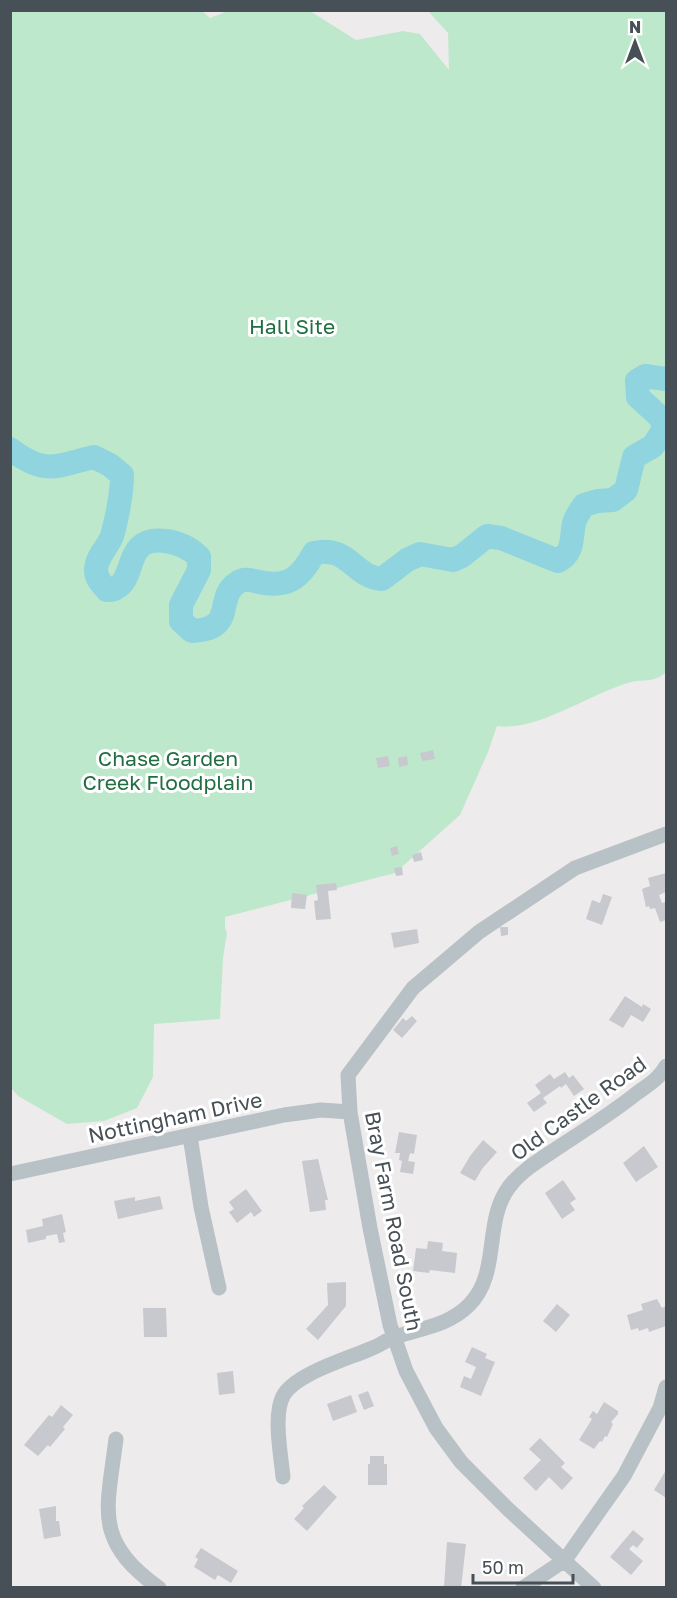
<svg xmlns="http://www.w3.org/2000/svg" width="677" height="1598" font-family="'Golos Text',sans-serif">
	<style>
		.green { fill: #bee8cb }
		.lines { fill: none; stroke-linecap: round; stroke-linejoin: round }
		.river { stroke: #90d4e0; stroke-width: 24 }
		.building { fill: #c7c9ce }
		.minor { stroke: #b8c1c6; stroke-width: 15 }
		.labels { text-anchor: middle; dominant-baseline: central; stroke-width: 6; stroke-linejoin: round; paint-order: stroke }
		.park-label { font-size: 21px; fill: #216e43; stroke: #fff }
		.street-label { font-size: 21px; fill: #465056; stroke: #fff }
	</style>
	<rect width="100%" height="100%" fill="#eeebec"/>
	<path class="green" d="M201 10 210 18 228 11H310L356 40 403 31 420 34 449 70 448 33 428 11H666V672C654 684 643 678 628 683 590 694 536 732 497 726L488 752 460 815 395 873 225 917V928L227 933 223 958 220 1019 154 1024 153 1077 137 1108 104 1121 67 1124 18 1096 11 1088 10 11Z"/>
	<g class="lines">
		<path class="river" d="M10 449C46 476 55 466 94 457L110 465 122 475C122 492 117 519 112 536 108 547 96 557 96 570 96 579 102 584 107 590 110 590 114 590 116 588 137 578 123 535 166 541 179 543 189 547 199 557V570L181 605V621L192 631C238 629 214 598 237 583 244 578 250 580 259 582 287 588 300 579 314 553 349 545 353 577 382 579L407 560 420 554 453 560 462 556 487 536 501 538 558 561C574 553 571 538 574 523 576 516 580 511 584 505L598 501 613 500 626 490 634 457 653 446 664 429 661 418 638 397 637 381 645 376 666 379"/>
	</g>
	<path class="building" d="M433 750 435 759 422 761 420 753Z
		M388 756 390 766 378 768 376 758Z
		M407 756 408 765 399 767 398 758Z
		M397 846 399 854 392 856 390 848Z
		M421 852 423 860 414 862 412 855Z
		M402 867 403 875 396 876 394 868Z
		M666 873V892L659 895 662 903 666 902V920L660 922 655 908 650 909 649 906 646 907 642 889 650 886 648 878Z
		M336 883 337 890 328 891 331 919 316 920 314 901 318 900 316 885Z
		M292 893 307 895 305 909 291 908Z
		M603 894 612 897 602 925 586 919 592 900 600 903Z
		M500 927H508V935L501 936Z
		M417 929 419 943 394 948 391 933Z
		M625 996 642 1007 643 1004 651 1009 643 1022 631 1015 623 1028 609 1020Z
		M412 1016 417 1021 402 1038 393 1030 403 1018 406 1021Z
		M565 1072 569 1078 573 1075 584 1089 574 1096 566 1084 561 1088 560 1086 543 1098 547 1103 534 1112 527 1103 541 1093 535 1085 550 1074 554 1079Z
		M399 1132 417 1135 414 1154 410 1153 408 1161 415 1162 413 1174 400 1172 402 1161 399 1160 400 1153H395Z
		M483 1140 497 1152 482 1169 475 1181 460 1173 470 1156Z
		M644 1146 658 1167 636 1182 623 1163Z
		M318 1159 328 1200H325L326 1210 310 1212 302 1161Z
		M563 1180 576 1199 570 1203 575 1210 562 1219 545 1193Z
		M246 1189 262 1211 254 1217 251 1212 237 1223 229 1212 234 1209 229 1202Z
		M160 1196 163 1209 118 1219 114 1201 135 1197V1201Z
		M62 1214 66 1232 63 1233 65 1242 59 1243 57 1234 46 1236V1239L28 1243 26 1230 43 1226 42 1219Z
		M428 1241 443 1243 442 1251 457 1253 455 1273 430 1270 429 1273 413 1271 416 1248 427 1249Z
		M346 1282V1306L318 1340 306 1329 328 1305 327 1283Z
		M657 1299 662 1308 666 1306V1326L649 1332 648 1328 639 1331 638 1328 631 1330 627 1315 643 1310 641 1304Z
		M557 1304 570 1315 556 1332 543 1321Z
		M143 1308H166L167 1337H144Z
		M472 1347 487 1354 485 1358 495 1362 481 1396 460 1387 464 1376 471 1379 476 1367 465 1362Z
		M233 1371 235 1393 219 1395 217 1373Z
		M368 1391 374 1406 364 1410 358 1395Z
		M351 1395 357 1412 333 1421 327 1404Z
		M604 1402 618 1411V1414L611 1422 613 1424 607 1437 605 1436 602 1442 600 1441 594 1449 579 1440 592 1419 589 1417 593 1411 597 1414Z
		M61 1405 73 1415 63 1427 65 1429 50 1447 48 1445 38 1456 24 1445 49 1415 52 1417Z
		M540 1438 565 1463 561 1467 573 1478 562 1490 549 1477 536 1491 523 1478 541 1460 529 1449Z
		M370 1456H384V1464H387V1485H368V1464H370Z
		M666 1470V1498L654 1490Z
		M324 1485 337 1497 307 1531 294 1519 304 1508 302 1506Z
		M56 1506V1521H59L61 1536 44 1539 39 1509Z
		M633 1530 644 1539 637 1548 633 1545 629 1549 643 1561 631 1575 610 1557Z
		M447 1542 466 1544 461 1588 444 1587Z
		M201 1548 238 1571 231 1583 218 1575 215 1580 194 1567 198 1559 195 1557Z"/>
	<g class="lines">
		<path class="minor" d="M190 1136 201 1207 219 1288
			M10 1174 284 1115 321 1110 350 1112
			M116 1439C107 1511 93 1540 159 1588
			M283 1477C281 1455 273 1416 283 1396 295 1374 347 1359 370 1349 379 1346 386 1340 395 1337 421 1328 448 1326 469 1305 501 1273 483 1222 509 1187 522 1170 541 1159 559 1147 585 1130 612 1113 637 1093 648 1085 660 1078 666 1066
			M523 1588 565 1560 588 1527 624 1476 660 1408 666 1387
			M594 1588 509 1510 461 1462 436 1428 406 1371 390 1325 370 1228 350 1112 348 1075 413 988 479 932 575 868 666 834"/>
	</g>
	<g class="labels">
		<g class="park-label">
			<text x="292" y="326">Hall Site</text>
			<text x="168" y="758">Chase Garden<tspan x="168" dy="24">Creek Floodplain</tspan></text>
		</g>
		<g class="street-label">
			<text transform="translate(578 1108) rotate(-36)">Old Castle Road</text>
			<text transform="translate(175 1117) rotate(-12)">Nottingham Drive</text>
			<text transform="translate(394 1221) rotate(79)">Bray Farm Road South</text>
		</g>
	</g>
	<rect width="677" height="1598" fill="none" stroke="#465056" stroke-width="24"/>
	<g transform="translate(635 42)" stroke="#ffffff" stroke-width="4.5" paint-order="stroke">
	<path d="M0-4.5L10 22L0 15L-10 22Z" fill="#465056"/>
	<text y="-9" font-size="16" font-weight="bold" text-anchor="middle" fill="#465056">N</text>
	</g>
	<path d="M473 1574v9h100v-9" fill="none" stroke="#465056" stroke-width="3"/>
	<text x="482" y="1574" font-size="18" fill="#465056" stroke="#ffffff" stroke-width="4.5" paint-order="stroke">50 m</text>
</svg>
